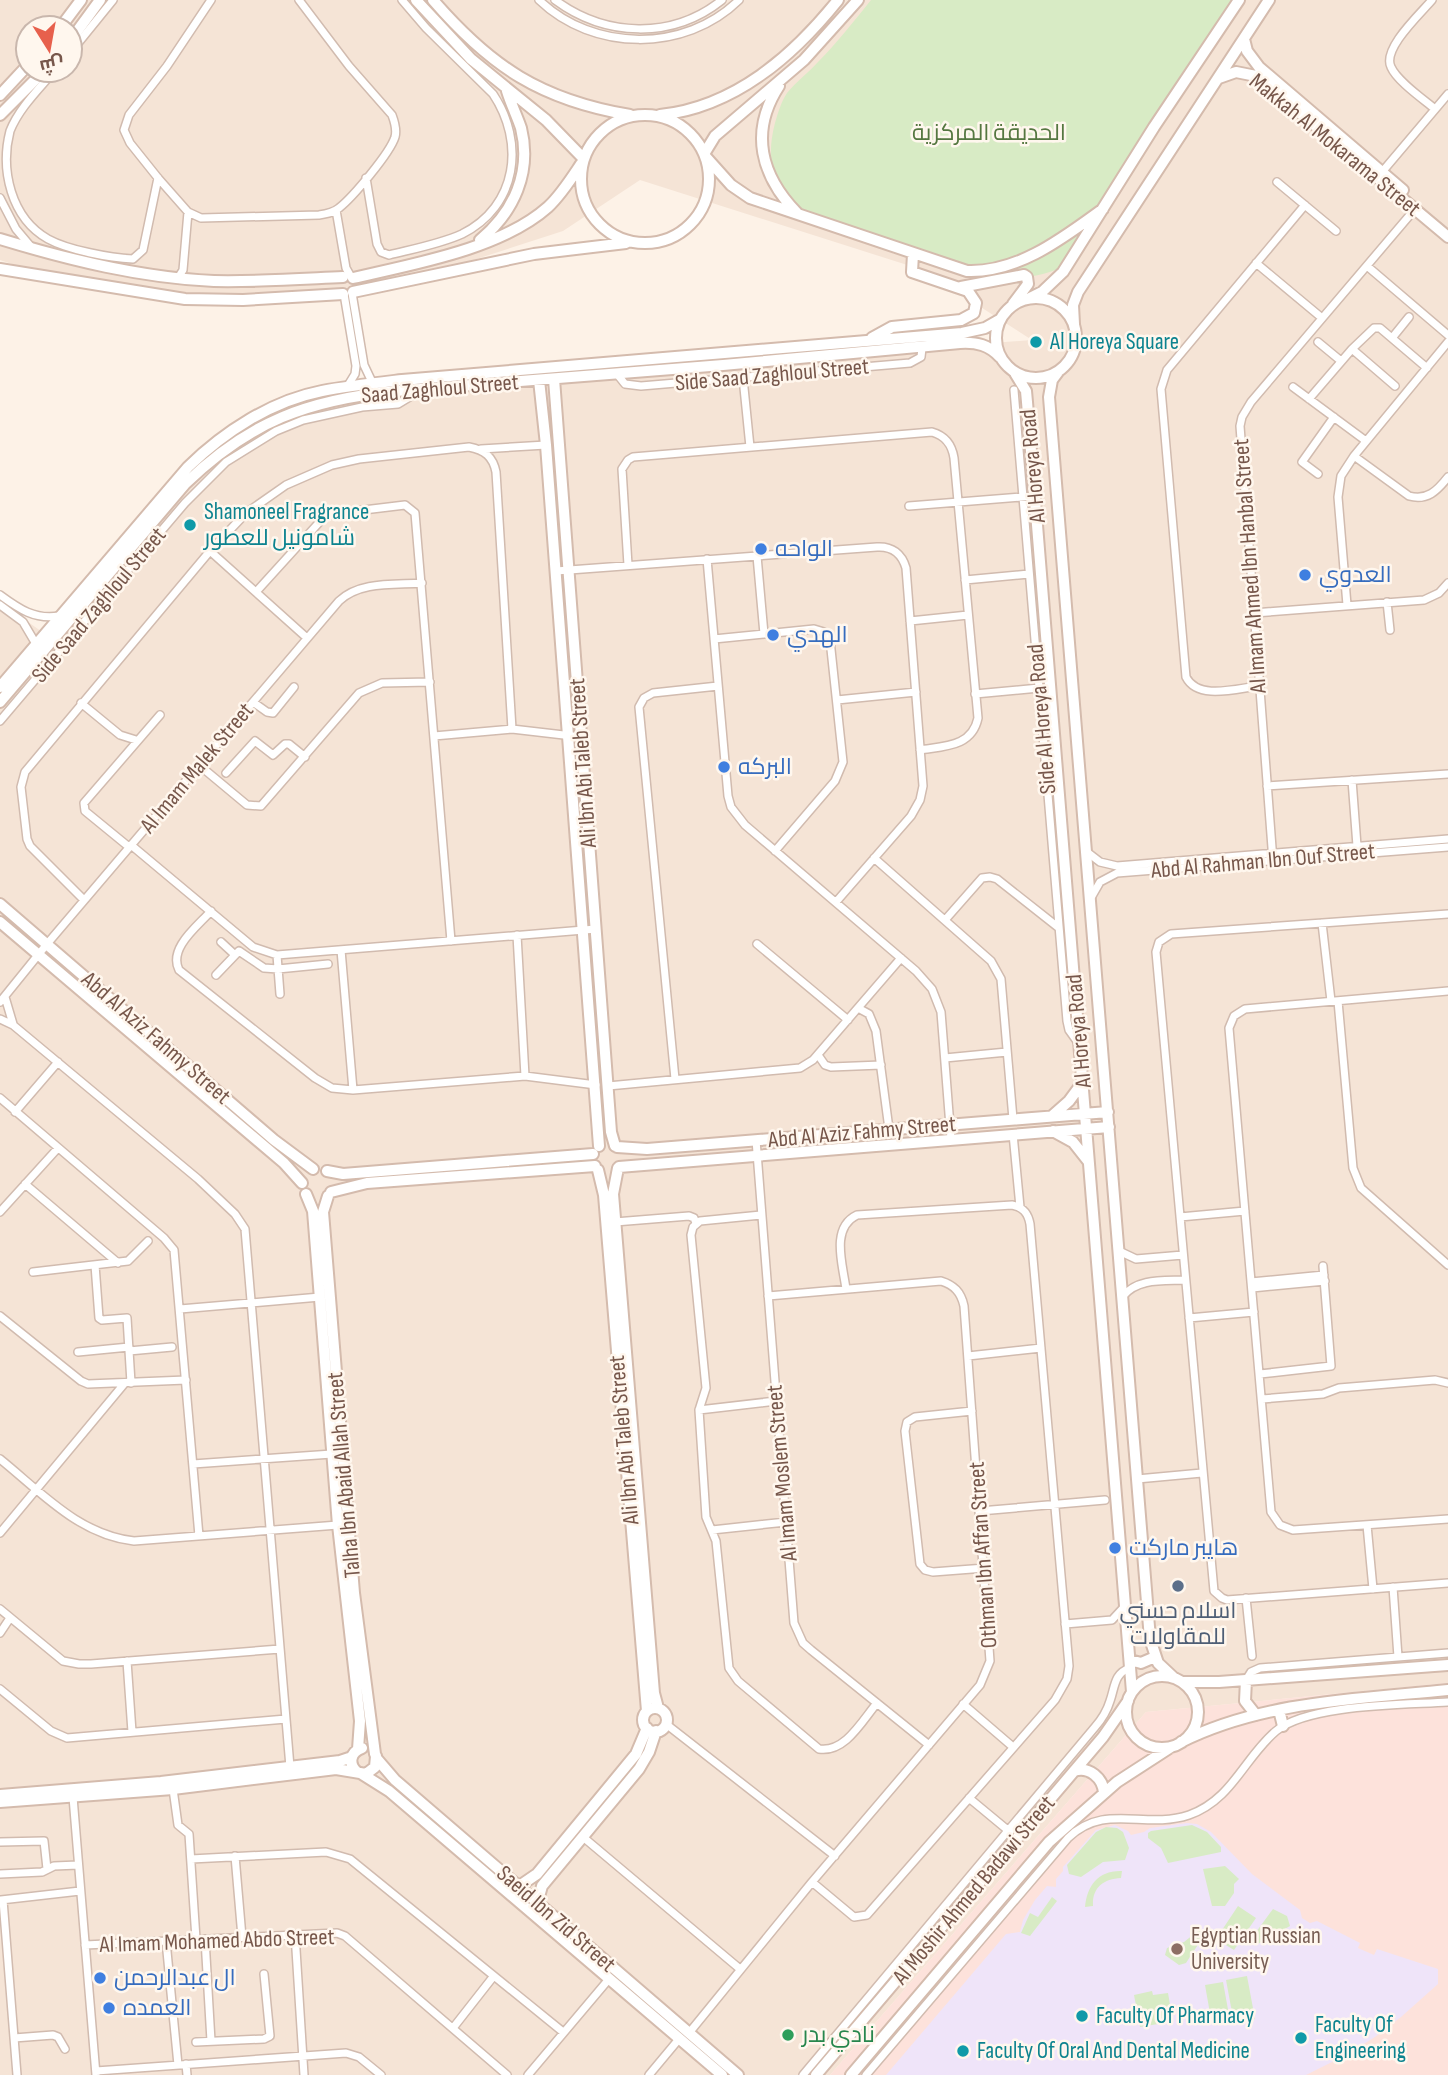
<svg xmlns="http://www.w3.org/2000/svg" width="1448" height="2075" font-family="'Sofia Sans Condensed',Cairo,sans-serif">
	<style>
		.residential { fill: #f5e4d6; fill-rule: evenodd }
		.commercial { fill: #fde2db }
		.education { fill: #efe4f9 }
		.green { fill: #d8ebc5 }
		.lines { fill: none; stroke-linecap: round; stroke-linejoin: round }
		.street-casing { stroke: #d1bbaf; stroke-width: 10 }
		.secondary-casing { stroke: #d4bbad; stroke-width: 14 }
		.street { stroke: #fff; stroke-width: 7 }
		.secondary { stroke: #fff; stroke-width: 10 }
		.culture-dot { fill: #0f9aa8; stroke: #fff7ee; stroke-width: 2.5 }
		.shop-dot { fill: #3f7fe0; stroke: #fff7ee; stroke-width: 2.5 }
		.service-dot { fill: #5c6f8a; stroke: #fff7ee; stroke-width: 2.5 }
		.education-dot { fill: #8d6e63; stroke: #fff7ee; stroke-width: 2.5 }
		.leisure-dot { fill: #2e9e5b; stroke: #fff7ee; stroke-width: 2.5 }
		.labels { text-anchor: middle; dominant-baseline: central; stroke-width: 5; stroke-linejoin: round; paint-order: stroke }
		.park-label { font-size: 23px; fill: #557740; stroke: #fff7ee }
		.street-label { font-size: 23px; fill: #77574b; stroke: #fff7ee }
		.culture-label { font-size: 23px; fill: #0d838f; stroke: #fff7ee; text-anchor: start }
		.shop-label { font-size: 23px; fill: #366cbe; stroke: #fff7ee; text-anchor: start }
		.service-label { font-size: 23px; fill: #4e5e75; stroke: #fff7ee }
		.education-label { font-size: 23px; fill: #785e54; stroke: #fff7ee; text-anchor: start }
		.leisure-label { font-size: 23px; fill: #27864d; stroke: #fff7ee; text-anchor: start }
	</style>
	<rect width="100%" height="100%" fill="#fdf2e7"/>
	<path class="residential" d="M0 0H1448V1683L1146 1712 830 2075H0V602L52 639 195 472 305 404 549 377 1032 340 923 270 640 180 563 231 458 265 347 290 184 295 27 269 0 260ZM28 28H70V70H28Z"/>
	<path class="commercial" d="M1448 1683V2075H830L1146 1712Z"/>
	<path class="education" d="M1187 1823 1197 1824 1211 1832 1252 1874 1300 1910 1302 1918 1310 1923 1317 1921 1360 1943 1358 1948 1374 1955 1377 1949 1438 1969V1984L1401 2017 1375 2037 1346 2055 1306 2075H886L1006 1934 1020 1932 1023 1920 1035 1900 1047 1886 1056 1887V1879L1063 1871V1867L1096 1830 1115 1825 1128 1831 1131 1835 1144 1832 1150 1828Z"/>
	<path class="green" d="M871 0H1235L1060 268C1039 277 1022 279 1000 275L803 210C773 185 765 161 775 123 778 113 781 102 787 93 796 82 808 73 818 62 837 43 854 21 871 0Z
		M1192 1825 1207 1832 1221 1847V1852L1168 1863 1161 1848 1148 1838V1833L1151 1831Z
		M1106 1827 1117 1828 1123 1832 1129 1848 1125 1860 1103 1862 1081 1877 1069 1874 1067 1865 1096 1832Z
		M1225 1866 1239 1879 1234 1884V1893L1225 1906H1212L1203 1869Z
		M1122 1871 1121 1878C1103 1879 1092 1888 1093 1906L1085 1907C1087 1885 1099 1870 1122 1871Z
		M1052 1897 1057 1901 1030 1936 1021 1933 1030 1913 1038 1917Z
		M1238 1906 1256 1918 1234 1950 1216 1939Z
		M1273 1909 1287 1916 1290 1926 1256 1945 1248 1943Z
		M1199 1930 1205 1934 1186 1963 1179 1965 1165 1955 1167 1948 1184 1942Z
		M1247 1976 1255 2019 1234 2023 1226 1980Z
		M1223 1982 1229 2015 1211 2019 1205 1985Z
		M1152 1991 1153 1995 1168 1993 1172 2016 1158 2019V2024L1140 2027 1134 1995Z"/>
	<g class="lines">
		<defs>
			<path id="street" d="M211 0 167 66 129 115 124 130 130 143 158 178 188 212 201 218 319 215C326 214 333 213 339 208 353 197 390 153 395 137 397 130 395 123 392 115L349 66 299 0
				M539 0C593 52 685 53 739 0
				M555 0C605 37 672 40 722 0
				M1432 0C1420 14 1382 49 1391 67 1397 81 1423 99 1435 109
				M70 53 113 0
				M55 70C39 89 19 108 10 131 0 170 11 218 48 239 68 250 110 258 133 259L143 250 158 178
				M1382 172 1448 94
				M366 178 377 244 381 252 389 255C413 249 440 244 462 234 518 206 525 142 493 94L426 28 402 0
				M1277 182 1336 231
				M0 198 16 229 32 248
				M336 210 346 268 351 277
				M1256 263 1322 318
				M1367 266 1448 335
				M178 278 183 270 188 212
				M352 293 364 365 373 384
				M344 294 356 366 355 374 347 387
				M1392 338 1409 317
				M1318 342 1341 361
				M1352 349 1395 386
				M617 374 625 384 641 386 910 363 921 357 922 348
				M743 378 750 447
				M1293 387 1366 441
				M1014 390 1067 1021 1069 1030 1079 1044
				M1309 399 1352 349 1374 328H1380L1427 368
				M481 449 546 445
				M1354 456 1409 496C1427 501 1437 491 1448 477
				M1318 474 1302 462 1334 417
				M909 506 1035 496
				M210 551 307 638
				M757 556 764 634
				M707 559 728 796 731 807 745 825 916 971 932 989 941 1012 951 1139
				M628 565 622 469 628 460 633 457 932 432C946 436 952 445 954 458L978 718C972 747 944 746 920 750
				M556 571 877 547C892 546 902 554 906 568L923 786 920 800 911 816 836 902
				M965 580 1029 574
				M256 592 325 516 339 513 405 505 415 513 451 941
				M0 595C19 609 35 620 59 616
				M1387 602 1390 630
				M0 605 23 622 36 644
				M1347 605 1338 497 1341 476 1354 456 1448 342
				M1254 613 1424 600 1439 593 1448 583
				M910 621 968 615
				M714 639 814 629 824 632 830 640 843 762 835 781 775 851
				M1259 686C1238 688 1198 701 1186 677L1161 389 1167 370 1305 205
				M975 694 1039 688
				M837 700 916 692
				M253 702 267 712 273 713 294 687
				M81 703 120 735 136 740
				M0 721 185 503 226 462 276 431 303 420 362 407 398 404 421 390
				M434 736 512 729 581 737
				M199 765 247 805 261 806 359 693 382 683 430 682
				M226 773 255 741 273 755 285 744H289L305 757
				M1352 780 1357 846
				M1267 786 1448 774
				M131 845 253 947 277 955 596 929
				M129 847 85 811 84 803 160 715
				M1087 852 1100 862 1117 866 1448 839
				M874 858 991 961 1001 979 1013 1119
				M1273 861 1240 426 1242 417 1251 402 1415 209
				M1092 896 1100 882 1117 873 1448 847
				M84 900 30 846 27 839 21 787 25 772 210 551 246 513 286 485 332 465 359 459 469 447C485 450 493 457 496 472L512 729
				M211 911C198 926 168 948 179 970L315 1078 332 1088 353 1090 525 1076 596 1085
				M1448 914 1171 934 1159 942 1156 952 1214 1591 1222 1598 1227 1600 1448 1583
				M945 920 982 878 990 877 997 879 1059 928
				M1322 923 1331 1001
				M517 935 525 1076
				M221 942 234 954
				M757 944 848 1020
				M341 950 353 1090
				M277 955 280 994
				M216 975 239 951 264 968 278 969 328 964
				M1448 991 1245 1009 1234 1016 1229 1028 1271 1512 1280 1525 1293 1530 1448 1519
				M5 997 13 1024
				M1338 1001 1353 1168 1361 1188 1448 1265
				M0 1002 47 944 339 601C360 581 394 585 422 583
				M858 1008 869 1014 876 1031 889 1129
				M0 1019 13 1025 198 1179 235 1214 245 1229 290 1767
				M818 1055 825 1065 831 1067 881 1065
				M945 1058 1007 1052
				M675 1079 639 707 644 698 653 693 718 686
				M608 1086 800 1068 813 1060 901 958
				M0 1098 164 1238 174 1250 199 1536
				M15 1112 58 1062
				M1013 1134 1020 1207
				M756 1140 794 1623 803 1643 811 1650 929 1745
				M25 1184 118 1263
				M0 1212 58 1148
				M761 1215 700 1221 693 1227 691 1235 706 1388 699 1410 706 1517 716 1541 729 1668 738 1681 819 1749C845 1753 862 1721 877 1703
				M1180 1217 1245 1211
				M615 1222 689 1216 694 1218 696 1223
				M1119 1251 1136 1259 1183 1255
				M95 1265 99 1318 102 1320 127 1318 131 1383
				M33 1272 128 1261 148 1241
				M1251 1282 1324 1275
				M1252 1288 1325 1281
				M1123 1296C1138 1278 1163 1281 1185 1280
				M180 1309 320 1297
				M0 1316 81 1381 88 1384 186 1380
				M1189 1318 1254 1312
				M129 1351 172 1347
				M78 1352 129 1347
				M968 1356 1041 1348
				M1260 1374 1331 1366 1323 1266
				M1262 1399 1323 1394 1339 1388 1435 1380 1448 1383
				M699 1410 776 1401
				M972 1411 915 1417 907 1422 905 1431 920 1564 925 1570 933 1572 985 1568
				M0 1459C41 1492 79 1535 134 1541L338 1525
				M193 1464 332 1454
				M1137 1479 1202 1473
				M980 1511 1105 1500
				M1367 1525 1373 1589
				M712 1530 786 1522
				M0 1533 124 1384
				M1393 1587 1398 1657
				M1246 1598 1252 1656
				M0 1609 63 1661 79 1664H91L280 1649
				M1065 1624 1112 1620 1124 1607
				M0 1633 10 1618
				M127 1661 132 1732
				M1246 1680 1251 1672 1260 1668 1448 1653
				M0 1689 51 1731 67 1738 286 1719
				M963 1704 1013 1747
				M666 1724 835 1856
				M173 1789 178 1825 189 1834 196 1939
				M73 1797 96 2075
				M969 1798 1010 1832
				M583 1837 740 1969
				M0 1842 44 1841 47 1869
				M235 1856 242 1937
				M191 1859 326 1852 350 1859 563 2032
				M0 1874 42 1872 54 1866 78 1865
				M812 1882 854 1917 867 1915 1055 1700 1067 1679 1069 1666 1030 1224C1028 1213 1023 1207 1012 1205L857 1215C830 1228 843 1265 846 1289
				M1 1900 80 1891
				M3 1900 17 2075
				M295 1934 304 2075
				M205 1939 211 2041
				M166 1941 178 2065
				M85 1945 337 1933 345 1936 507 2075
				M453 2028 493 1977
				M689 2033 812 1882 980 1685 990 1661 964 1306C961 1292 954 1285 941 1281L768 1296
				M14 2038 53 2035 58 2037 65 2049
				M196 2042 264 2039 270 2036 264 1974
				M186 2064 187 2075
				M96 2071 346 2053 359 2057 381 2075
				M528 2075 609 1979
				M649 2075 679 2039
				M803 2075 1095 1727C1102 1719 1107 1711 1110 1701 1115 1687 1114 1673 1130 1668
				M866 2075 1068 1838C1105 1802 1144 1830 1189 1815 1232 1800 1244 1758 1276 1731 1309 1704 1404 1705 1448 1702"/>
			<path id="secondary" d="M416 0 471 59 546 120 584 159
				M433 0C491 67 541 100 630 115
				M60 28 81 0
				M1244 39 1247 51 1259 67 1403 190
				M70 41 100 0
				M1219 78 1236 72 1256 76 1448 237
				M779 86C749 132 761 176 797 213
				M0 95 28 65
				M581 179a64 64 0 1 1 128 0a64 64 0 1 1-128 0Z
				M0 115 45 70
				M660 115C735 107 793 56 838 0
				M704 154 715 136 804 60 858 0
				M705 156 731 185 750 198 967 271C1018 273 1063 238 1103 209
				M0 239C69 260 142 278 214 281 257 282 300 279 343 277
				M480 240C514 212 532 172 521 128 517 116 511 104 507 91
				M0 269 185 299 243 300 343 294
				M353 278C413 264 501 249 548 207 561 195 571 179 581 164
				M961 287 1024 275 1027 277 1028 284 1013 304
				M353 292 534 254 626 243
				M996 338a40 40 0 1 1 80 0a40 40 0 1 1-80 0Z
				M1030 298 1042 292 1063 272 1154 127 1239 0
				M1074 324 1073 305 1078 292 1269 0
				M872 338 892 327 961 320 974 313 976 303 968 291 912 272 913 254
				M1058 372 1052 380 1049 397 1150 1639 1158 1663 1174 1678
				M1015 373 1026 391 1027 402 1132 1692
				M554 379 611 1132 615 1146
				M539 380 546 445 599 1146
				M0 687 188 467C224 432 271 401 322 391 348 386 376 383 402 380L962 333 985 328 999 320
				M0 702 185 484C250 421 308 400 396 391L723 365 960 343C977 342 989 345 1000 357
				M0 904 274 1140 313 1169
				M0 922 284 1163 302 1183
				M1052 1116 1069 1101 1083 1082
				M1053 1131 1073 1142 1088 1161
				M617 1147 647 1149 1108 1112
				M619 1167 1109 1127
				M618 1168 613 1194 654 1693 658 1708
				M598 1170 604 1195 647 1711
				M327 1171 343 1174 593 1154
				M331 1192 367 1183 595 1166
				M306 1194 313 1211 338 1525 360 1721 358 1749
				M328 1196 323 1212 354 1593 375 1754
				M1130 1660 1141 1663 1155 1657
				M1126 1712a36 36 0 1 1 72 0a36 36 0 1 1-72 0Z
				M1246 1680 1245 1701 1256 1715
				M1183 1682H1219L1448 1665
				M643 1720a12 12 0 1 1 24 0a12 12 0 1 1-24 0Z
				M1279 1710 1283 1726
				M1181 1742C1263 1701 1358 1699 1448 1690
				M377 1759 395 1780 738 2075
				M1074 1771C1089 1766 1103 1778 1104 1793
				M357 1772C348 1764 350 1752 362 1748
				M362 1774 389 1791 722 2075
				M0 1795 161 1782 340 1761 352 1757
				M0 1802 173 1789 336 1769 366 1774 375 1767 376 1756
				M518 1887 537 1874 636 1754 647 1728
				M537 1904 542 1886 639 1769 649 1752 656 1731
				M816 2075 1103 1737 1128 1701
				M851 2075 1049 1842 1117 1782 1171 1747"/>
		</defs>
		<use href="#street" class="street-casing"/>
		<use href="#secondary" class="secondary-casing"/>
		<use href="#street" class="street"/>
		<use href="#secondary" class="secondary"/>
	</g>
	<g class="culture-dot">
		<circle cx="1036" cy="342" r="7"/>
		<circle cx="190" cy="525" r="7"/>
		<circle cx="1082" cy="2016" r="7"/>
		<circle cx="1301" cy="2038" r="7"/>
		<circle cx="963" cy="2051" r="7"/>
	</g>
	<g class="shop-dot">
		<circle cx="761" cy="549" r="7"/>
		<circle cx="1305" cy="575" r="7"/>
		<circle cx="773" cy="635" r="7"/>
		<circle cx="724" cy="767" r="7"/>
		<circle cx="1115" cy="1548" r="7"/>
		<circle cx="100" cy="1978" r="7"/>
		<circle cx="109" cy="2008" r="7"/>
	</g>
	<circle class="service-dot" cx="1178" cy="1586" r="7"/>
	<circle class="education-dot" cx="1177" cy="1949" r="7"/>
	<circle class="leisure-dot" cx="788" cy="2035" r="7"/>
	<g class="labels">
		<g class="park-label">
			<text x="989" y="133">الحديقة المركزية</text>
		</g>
		<g class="street-label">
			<text transform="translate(1335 145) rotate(39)">Makkah Al Mokarama Street</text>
			<text transform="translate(772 375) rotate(-5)">Side Saad Zaghloul Street</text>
			<text transform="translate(440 389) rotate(-5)">Saad Zaghloul Street</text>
			<text transform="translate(1033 466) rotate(-95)">Al Horeya Road</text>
			<text transform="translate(1250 566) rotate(-94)">Al Imam Ahmed Ibn Hanbal Street</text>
			<text transform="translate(99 605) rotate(-50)">Side Saad Zaghloul Street</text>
			<text transform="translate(1042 719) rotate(-95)">Side Al Horeya Road</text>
			<text transform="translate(583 763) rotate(-94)">Ali Ibn Abi Taleb Street</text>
			<text transform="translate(197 768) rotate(-50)">Al Imam Malek Street</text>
			<text transform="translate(1263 861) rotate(-5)">Abd Al Rahman Ibn Ouf Street</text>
			<text transform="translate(1079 1031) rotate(-95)">Al Horeya Road</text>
			<text transform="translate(156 1038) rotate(41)">Abd Al Aziz Fahmy Street</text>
			<text transform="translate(862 1132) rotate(-5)">Abd Al Aziz Fahmy Street</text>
			<text transform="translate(624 1440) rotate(-95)">Ali Ibn Abi Taleb Street</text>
			<text transform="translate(782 1473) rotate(-95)">Al Imam Moslem Street</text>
			<text transform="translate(344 1475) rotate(-95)">Talha Ibn Abaid Allah Street</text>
			<text transform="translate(983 1555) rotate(-94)">Othman Ibn Affan Street</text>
			<text transform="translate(974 1890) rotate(-50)">Al Moshir Ahmed Badawi Street</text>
			<text transform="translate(556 1919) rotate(41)">Saeid Ibn Zid Street</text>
			<text transform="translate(217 1941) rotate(-2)">Al Imam Mohamed Abdo Street</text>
		</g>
		<g class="culture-label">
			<text x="1050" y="342">Al Horeya Square</text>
			<text x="204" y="512">Shamoneel Fragrance<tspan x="204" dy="26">شامونيل للعطور</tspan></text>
			<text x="1096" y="2016">Faculty Of Pharmacy</text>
			<text x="1315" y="2025">Faculty Of<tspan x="1315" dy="26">Engineering</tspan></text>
			<text x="977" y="2051">Faculty Of Oral And Dental Medicine</text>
		</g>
		<g class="shop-label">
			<text x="775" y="549">الواحه</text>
			<text x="1319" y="575">العدوي</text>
			<text x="787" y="635">الهدي</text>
			<text x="738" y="767">البركه</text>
			<text x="1129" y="1548">هايبر ماركت</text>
			<text x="114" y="1978">ال عبدالرحمن</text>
			<text x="123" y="2008">العمده</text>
		</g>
		<g class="service-label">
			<text x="1178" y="1611">اسلام حسني<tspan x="1178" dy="26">للمقاولات</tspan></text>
		</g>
		<g class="education-label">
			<text x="1191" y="1936">Egyptian Russian<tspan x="1191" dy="26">University</tspan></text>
		</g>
		<g class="leisure-label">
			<text x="802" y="2035">نادي بدر</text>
		</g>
	</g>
	<g transform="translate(49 49) rotate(169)"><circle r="33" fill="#fff7ee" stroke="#c9b7ad" stroke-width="2"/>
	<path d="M0-5L12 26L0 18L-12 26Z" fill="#e7604c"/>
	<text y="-10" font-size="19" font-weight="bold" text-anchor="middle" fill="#77574b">ش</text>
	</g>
</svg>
